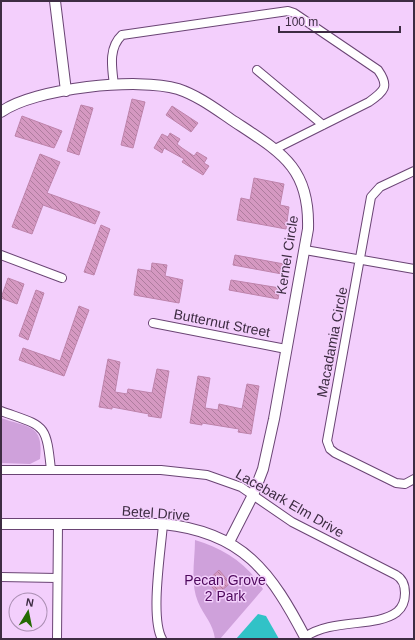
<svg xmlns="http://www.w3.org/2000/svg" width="415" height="640" font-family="Arial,sans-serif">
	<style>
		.park { fill: #cfa1db }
		.water { fill: #31c2c7 }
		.building { fill: url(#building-back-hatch); stroke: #be83ab }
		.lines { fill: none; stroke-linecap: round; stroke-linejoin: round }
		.minor-casing { stroke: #6a4474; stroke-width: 10 }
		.tertiary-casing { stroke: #6a4474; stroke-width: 12 }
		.minor { stroke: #fff; stroke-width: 8 }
		.tertiary { stroke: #fff; stroke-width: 10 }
		.labels { text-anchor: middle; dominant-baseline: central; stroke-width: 3; stroke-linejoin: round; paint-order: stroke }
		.street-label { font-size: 14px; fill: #3d2c42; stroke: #f3cffc }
		.park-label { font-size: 14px; fill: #4d085c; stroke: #f3cffc }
	</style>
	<defs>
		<pattern id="building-back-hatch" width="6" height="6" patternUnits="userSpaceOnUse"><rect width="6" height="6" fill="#d598c1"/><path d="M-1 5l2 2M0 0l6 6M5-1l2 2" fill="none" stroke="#ae7c9e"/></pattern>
	</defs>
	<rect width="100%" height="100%" fill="#f3cffc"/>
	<path class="park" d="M1 418C29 428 44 424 40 459L30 464 1 463Z
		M195 540C224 549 247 563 263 589L220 639H215C213 623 204 616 198 602 190 583 195 560 195 540Z"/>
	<path class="water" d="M258 614 266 616 279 639H236Z"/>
	<path class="building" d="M132 99 145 102 133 148 121 145Z
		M81 105 93 108 79 155 67 151Z
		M172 106 198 123 191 132 166 115Z
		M22 116 62 131 54 148 15 136Z
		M170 133 180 139 177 144 182 148 194 156 197 152 207 158 204 163 209 166 203 175 182 162 184 159 164 148 162 153 154 148 162 134 168 137Z
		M40 154 60 162 47 193 100 212 95 224 43 205 32 234 12 227Z
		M254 178 284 184 280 205 289 207 286 229 237 220 241 198 250 200Z
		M101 225 110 229 94 275 84 272Z
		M235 255 284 264 282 274 233 265Z
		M152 263 167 265 165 276 183 280 179 303 134 295 138 269 151 271Z
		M8 278 24 284 17 304 1 298Z
		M231 280 280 288 278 299 229 290Z
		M36 290 44 293 28 340 19 336Z
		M79 306 89 310 64 376 19 360 23 348 60 361Z
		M108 359 120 362 115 392 127 394 128 389 152 393 157 369 169 371 161 418 148 416 149 414 112 407V409L99 407Z
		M198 376 210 378 205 408 218 410 219 404 242 409 247 384 259 386 251 434 238 432 239 429 202 423V425L190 423Z
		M219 570 230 583 218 594 207 581Z"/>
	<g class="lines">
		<defs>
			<path id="minor" d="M257 70 323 125
				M114 85C112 68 108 48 122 35L288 11 294 13 378 70C390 87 384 91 369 102L275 149
				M414 171 380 187 371 197 327 441 330 449 335 453 396 483 405 484 414 479
				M305 250 414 269
				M1 255 62 278
				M153 323 286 349
				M1 411C45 427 46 422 51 470
				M1 470H161L207 475 241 487 292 522 396 575C403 579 405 585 405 593 405 601 403 607 397 612 376 628 332 618 305 637
				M1 577 57 578
				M57 639 58 524
				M162 639C150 617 161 551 163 524"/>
			<path id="tertiary" d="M55 1 66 91
				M1 112C34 88 139 77 178 89 199 96 217 110 235 122 282 153 310 168 308 229L274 419 263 469 253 495 229 542
				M1 524H163C243 532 271 572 306 639"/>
		</defs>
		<use href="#minor" class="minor-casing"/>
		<use href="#tertiary" class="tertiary-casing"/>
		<use href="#minor" class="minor"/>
		<use href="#tertiary" class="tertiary"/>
	</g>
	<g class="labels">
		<g class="street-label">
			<text transform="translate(287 255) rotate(-81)">Kernel Circle</text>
			<text transform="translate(222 323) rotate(11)">Butternut Street</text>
			<text transform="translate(332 342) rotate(-79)">Macadamia Circle</text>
			<text transform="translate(290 503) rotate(30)">Lacebark Elm Drive</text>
			<text transform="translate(156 513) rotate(4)">Betel Drive</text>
		</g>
		<g class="park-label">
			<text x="225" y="580">Pecan Grove<tspan x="225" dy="16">2 Park</tspan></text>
		</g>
	</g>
	<rect width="415" height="640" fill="none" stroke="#3d2c42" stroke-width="4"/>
	<g transform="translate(28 612) rotate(10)"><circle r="19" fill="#f3cffc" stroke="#aa8eb2"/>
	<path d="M0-3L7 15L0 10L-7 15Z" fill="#246a03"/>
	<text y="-6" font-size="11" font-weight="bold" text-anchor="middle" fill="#3d2c42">N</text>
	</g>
	<path d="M279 26v6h121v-6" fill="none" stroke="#3d2c42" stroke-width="2"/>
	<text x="285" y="26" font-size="12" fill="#3d2c42" stroke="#f3cffc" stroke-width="3" paint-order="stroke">100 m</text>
</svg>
